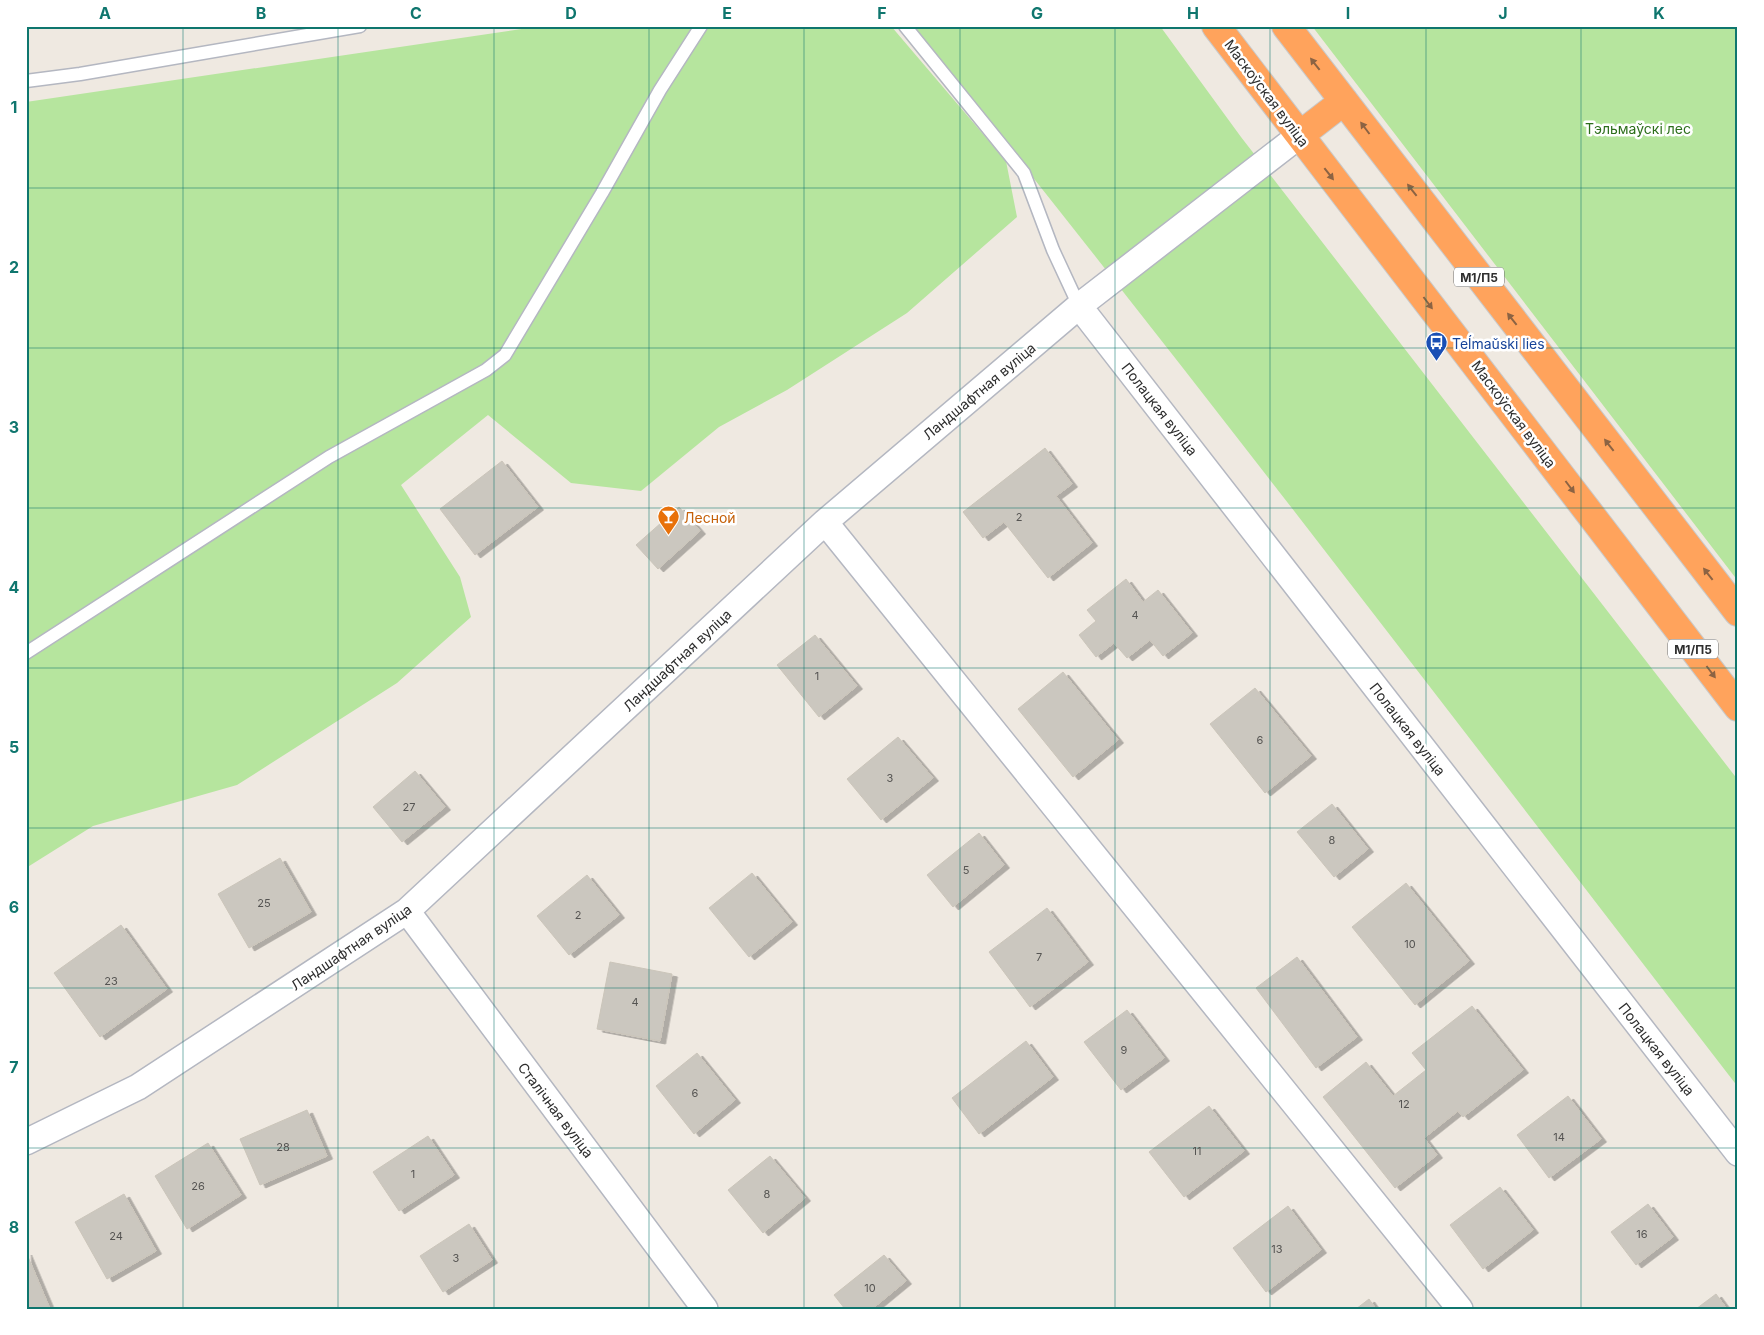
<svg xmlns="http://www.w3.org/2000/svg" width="1764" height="1335" font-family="Inter,sans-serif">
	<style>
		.green { fill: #b6e59e }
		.building { fill: #cbc7bf; stroke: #cbc5ba; filter: url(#shadow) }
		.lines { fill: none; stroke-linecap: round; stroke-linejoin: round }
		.lane-casing { stroke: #b4b7c1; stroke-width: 15 }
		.street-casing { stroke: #b4b7c1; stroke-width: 28 }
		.highway-casing { stroke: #c9c9c9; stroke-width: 30 }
		.lane { stroke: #fff; stroke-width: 12 }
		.street { stroke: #fff; stroke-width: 25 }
		.highway { stroke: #ffa35c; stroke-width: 28 }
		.oneway { fill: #8c6343 }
		.grid { fill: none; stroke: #0f766e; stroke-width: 1; stroke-opacity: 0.55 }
		.labels { text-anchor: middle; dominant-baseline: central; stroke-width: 5; stroke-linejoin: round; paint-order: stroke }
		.number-label { font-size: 11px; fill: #555452 }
		.shield { fill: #fff; stroke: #6d6d6d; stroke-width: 1 }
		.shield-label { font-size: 12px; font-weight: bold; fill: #2e2e2e }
		.street-label { font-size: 14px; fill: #2e2e2e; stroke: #fff }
		.park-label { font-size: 14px; fill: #2c6e1b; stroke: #fff }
		.transit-label { font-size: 14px; fill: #164399; stroke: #fff; text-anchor: start }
		.food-label { font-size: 14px; fill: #c56008; stroke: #fff; text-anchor: start }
		.neatline { fill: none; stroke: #0f766e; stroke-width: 2 }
		.grid-label { font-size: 16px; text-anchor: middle; font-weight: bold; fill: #0f766e }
	</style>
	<defs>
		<filter id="shadow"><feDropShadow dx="5.5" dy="3" stdDeviation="0" flood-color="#0004"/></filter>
	</defs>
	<rect width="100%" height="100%" fill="#efe9e1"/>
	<path class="green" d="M542 26H891L1006 161 1017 217 907 313 787 390 719 427 641 491 571 483 488 415 401 485 460 577 471 617 397 683 237 785 93 826 26 868V102Z
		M912 26H1160L1241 137 1738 780V1087C1464 732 1193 375 912 26Z
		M1312 26H1738V581Z"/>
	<path class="building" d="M1045 448 1072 484 1056 496 1092 543 1048 578 1004 522 983 538 963 512Z
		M502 461 538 507 475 555 440 509Z
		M679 507 700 531 658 569 636 545Z
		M1126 579 1143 602 1158 590 1192 633 1163 656 1150 640 1127 658 1114 643 1096 657 1079 635 1096 621 1087 610Z
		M815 635 857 686 819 717 777 665Z
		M1063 672 1118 740 1073 777 1018 709Z
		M1255 688 1311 756 1265 793 1210 724Z
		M898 737 933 778 881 820 847 779Z
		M415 771 445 807 402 842 373 807Z
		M1332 804 1368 849 1334 877 1297 832Z
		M979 833 1004 865 953 907 927 875Z
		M280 858 311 912 249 948 218 894Z
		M752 873 792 922 749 957 709 908Z
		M587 875 619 915 569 955 537 916Z
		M1406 883 1469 961 1415 1005 1352 927Z
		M1047 908 1088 962 1030 1007 989 952Z
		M121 925 167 989 100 1037 54 973Z
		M1297 957 1357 1037 1316 1068 1256 988Z
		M610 962 672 974 660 1041 597 1029Z
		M1472 1006 1523 1070 1463 1117 1458 1111 1424 1138 1437 1155 1395 1188 1323 1097 1366 1062 1393 1096 1426 1070 1412 1053Z
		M1127 1010 1164 1058 1121 1090 1084 1042Z
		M1026 1041 1053 1077 979 1134 952 1098Z
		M697 1053 735 1100 694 1134 656 1086Z
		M1568 1096 1601 1139 1549 1178 1517 1135Z
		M1209 1106 1244 1151 1184 1197 1149 1152Z
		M307 1110 327 1156 260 1185 240 1139Z
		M428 1136 454 1175 399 1211 373 1172Z
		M208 1143 241 1195 187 1229 155 1176Z
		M770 1156 805 1198 763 1233 728 1190Z
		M1500 1187 1533 1230 1483 1269 1450 1225Z
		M124 1194 156 1251 107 1279 75 1222Z
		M1648 1204 1673 1237 1636 1265 1611 1232Z
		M1288 1206 1321 1250 1266 1292 1233 1248Z
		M469 1224 492 1260 443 1292 420 1256Z
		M26 1252 50 1309H26Z
		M884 1255 906 1281 872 1309H845L834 1295Z
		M1716 1294 1727 1309H1696Z
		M1369 1299 1376 1309H1356Z"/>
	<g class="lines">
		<defs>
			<path id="lane" d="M905 26 1024 173 1053 250 1079 306
				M26 81 80 74 360 26
				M26 653 329 457 486 370 505 355 602 193 660 90 701 26"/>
			<path id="street" d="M1079 306 1738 1153
				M825 522 1460 1309
				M407 911 705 1309
				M26 1142 138 1087 407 911 825 522 1079 306 1300 135"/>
			<path id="highway" d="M1216 26 1738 707
				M1286 26 1738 612
				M1300 135 1344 101"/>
		</defs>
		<use href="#lane" class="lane-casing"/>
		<use href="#street" class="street-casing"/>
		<use href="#highway" class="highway-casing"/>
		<use href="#lane" class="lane"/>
		<use href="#street" class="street"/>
		<use href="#highway" class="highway"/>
	</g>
	<defs><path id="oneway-solid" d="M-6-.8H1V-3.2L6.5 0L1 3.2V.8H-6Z" transform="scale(1.25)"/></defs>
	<g class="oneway">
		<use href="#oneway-solid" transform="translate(1315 64) rotate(-128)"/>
		<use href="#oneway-solid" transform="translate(1365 128) rotate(-127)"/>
		<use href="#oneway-solid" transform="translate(1329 174) rotate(52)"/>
		<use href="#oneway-solid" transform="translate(1412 190) rotate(-128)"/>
		<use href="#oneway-solid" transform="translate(1428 303) rotate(53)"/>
		<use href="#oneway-solid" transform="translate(1512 319) rotate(-128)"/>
		<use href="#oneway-solid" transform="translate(1609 445) rotate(-128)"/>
		<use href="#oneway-solid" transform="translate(1570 487) rotate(53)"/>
		<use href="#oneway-solid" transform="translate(1708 574) rotate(-128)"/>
		<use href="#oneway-solid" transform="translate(1711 672) rotate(53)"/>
	</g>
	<path class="grid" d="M183 26V1309M338 26V1309M494 26V1309M649 26V1309M804 26V1309M960 26V1309M1115 26V1309M1270 26V1309M1426 26V1309M1581 26V1309M26 188H1738M26 348H1738M26 508H1738M26 668H1738M26 828H1738M26 988H1738M26 1148H1738"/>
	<defs>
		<symbol id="bus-pin" viewBox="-11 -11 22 30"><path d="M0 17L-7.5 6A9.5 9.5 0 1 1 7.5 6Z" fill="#1a4fb4" stroke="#fff"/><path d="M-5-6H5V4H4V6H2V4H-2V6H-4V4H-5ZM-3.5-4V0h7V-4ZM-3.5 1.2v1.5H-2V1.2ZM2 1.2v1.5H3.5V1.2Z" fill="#fff"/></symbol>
		<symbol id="bar-pin" viewBox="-11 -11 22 30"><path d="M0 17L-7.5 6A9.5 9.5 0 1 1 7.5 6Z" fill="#e8710a" stroke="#fff"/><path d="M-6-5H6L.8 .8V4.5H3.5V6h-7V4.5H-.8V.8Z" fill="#fff"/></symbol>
	</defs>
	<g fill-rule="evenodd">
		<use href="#bus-pin" x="1424" y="330" width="25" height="34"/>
		<use href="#bar-pin" x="656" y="504" width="25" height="34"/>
	</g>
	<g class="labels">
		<g class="number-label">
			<text x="1019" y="517">2</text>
			<text x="1135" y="615">4</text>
			<text x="817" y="676">1</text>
			<text x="1260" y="740">6</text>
			<text x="890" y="778">3</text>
			<text x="409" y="807">27</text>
			<text x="1332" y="840">8</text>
			<text x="966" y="870">5</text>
			<text x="264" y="903">25</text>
			<text x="578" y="915">2</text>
			<text x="1410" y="944">10</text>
			<text x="1039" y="957">7</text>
			<text x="111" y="981">23</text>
			<text x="635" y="1002">4</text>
			<text x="1124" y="1050">9</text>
			<text x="695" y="1093">6</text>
			<text x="1404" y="1104">12</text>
			<text x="1559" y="1137">14</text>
			<text x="283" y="1147">28</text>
			<text x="1197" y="1151">11</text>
			<text x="413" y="1174">1</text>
			<text x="198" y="1186">26</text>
			<text x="767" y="1194">8</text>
			<text x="1642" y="1234">16</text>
			<text x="116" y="1236">24</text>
			<text x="1277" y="1249">13</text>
			<text x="456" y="1258">3</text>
			<text x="870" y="1288">10</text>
		</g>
		<g class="shield">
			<rect x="1454" y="267.5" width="50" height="19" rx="4"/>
			<rect x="1668" y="639.5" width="50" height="19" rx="4"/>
		</g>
		<g class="shield-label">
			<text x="1479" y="277">М1/П5</text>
			<text x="1693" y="649">М1/П5</text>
		</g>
		<g class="street-label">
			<text transform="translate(1267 93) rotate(53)">Маскоўская вуліца</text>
			<text transform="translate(979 391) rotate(-40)">Ландшафтная вуліца</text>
			<text transform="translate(1160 409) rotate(52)">Полацкая вуліца</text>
			<text transform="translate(1514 414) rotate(53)">Маскоўская вуліца</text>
			<text transform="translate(677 660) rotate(-43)">Ландшафтная вуліца</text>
			<text transform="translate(1408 729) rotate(52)">Полацкая вуліца</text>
			<text transform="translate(351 947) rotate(-34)">Ландшафтная вуліца</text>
			<text transform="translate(1657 1049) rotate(52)">Полацкая вуліца</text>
			<text transform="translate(556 1110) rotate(53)">Сталічная вуліца</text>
		</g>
		<g class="park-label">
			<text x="1638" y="128">Тэльмаўскі лес</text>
		</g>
		<g class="transit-label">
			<text x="1452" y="343">Teĺmaŭski lies</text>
		</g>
		<g class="food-label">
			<text x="684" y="517">Лесной</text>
		</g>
	</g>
	<rect width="1764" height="1335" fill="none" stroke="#ffffff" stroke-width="55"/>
	<rect x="28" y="28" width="1708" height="1280" class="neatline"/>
	<g class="grid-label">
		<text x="105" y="19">A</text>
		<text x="261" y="19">B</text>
		<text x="416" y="19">C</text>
		<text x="571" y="19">D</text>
		<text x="727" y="19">E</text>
		<text x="882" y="19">F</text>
		<text x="1037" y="19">G</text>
		<text x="1193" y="19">H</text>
		<text x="1348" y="19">I</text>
		<text x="1503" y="19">J</text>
		<text x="1659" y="19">K</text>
		<text x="14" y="113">1</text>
		<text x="14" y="273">2</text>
		<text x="14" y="433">3</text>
		<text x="14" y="593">4</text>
		<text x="14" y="753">5</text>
		<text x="14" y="913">6</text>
		<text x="14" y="1073">7</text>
		<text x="14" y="1233">8</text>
	</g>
</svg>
